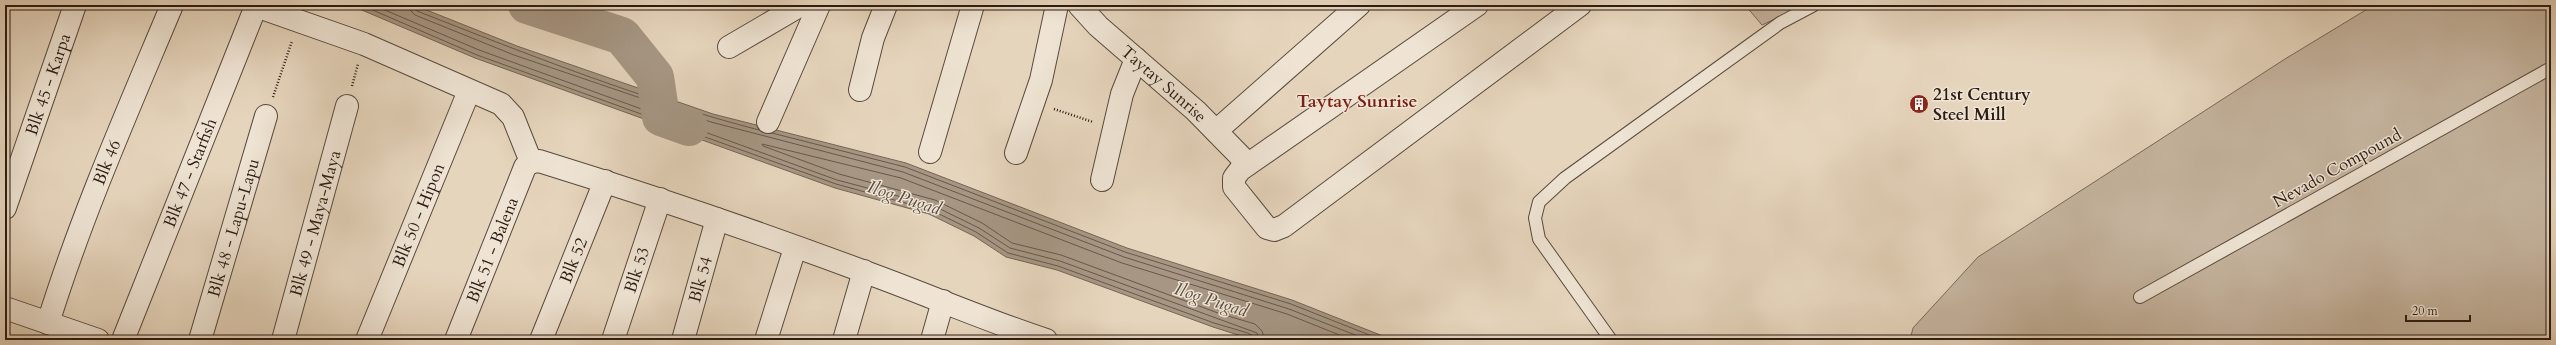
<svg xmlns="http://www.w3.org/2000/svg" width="2556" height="345" font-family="Cardo,serif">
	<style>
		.green { fill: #c6b5a0; stroke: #78685a }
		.water { fill: #a69683; stroke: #746556 }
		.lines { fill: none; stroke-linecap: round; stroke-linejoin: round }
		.shore { stroke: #68584b; stroke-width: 1 }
		.river { stroke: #a69683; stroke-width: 38 }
		.lane-casing { stroke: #584a3e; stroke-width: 14 }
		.street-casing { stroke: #584a3e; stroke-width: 24 }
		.path { stroke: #291b13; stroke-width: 2.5; stroke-dasharray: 1 2; stroke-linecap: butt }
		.lane { stroke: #efe4d4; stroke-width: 12 }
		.street { stroke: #efe4d4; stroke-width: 22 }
		.labels { text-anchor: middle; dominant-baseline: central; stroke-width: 3; stroke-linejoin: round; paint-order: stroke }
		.street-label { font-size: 17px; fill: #291b13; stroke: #efe4d4 }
		.poi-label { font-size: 17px; font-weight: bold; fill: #291b13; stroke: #efe4d4; text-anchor: start }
		.neighbourhood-label { font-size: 18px; font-weight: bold; fill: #7a1f14; stroke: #efe4d4 }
		.water-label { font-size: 18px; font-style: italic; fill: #5b4c40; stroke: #efe4d4 }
	</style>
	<rect width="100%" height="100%" fill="#e6d5bd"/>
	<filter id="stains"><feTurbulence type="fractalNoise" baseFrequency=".005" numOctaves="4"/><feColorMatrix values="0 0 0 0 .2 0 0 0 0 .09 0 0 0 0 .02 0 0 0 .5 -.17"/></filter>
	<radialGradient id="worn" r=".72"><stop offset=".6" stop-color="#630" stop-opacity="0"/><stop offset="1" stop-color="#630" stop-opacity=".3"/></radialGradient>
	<path class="green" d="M1745 5H1805L1762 25Z
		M2374 5H2551V340H1910L1913 328 1978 257 2285 59Z"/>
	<path class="water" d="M350 5H414L517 46 713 114 906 163 1127 248 1292 300 1393 340H1254L1213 327 1057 270 1006 257 974 236 929 214 835 188 475 58Z"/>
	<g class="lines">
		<path class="shore" d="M361 5 477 55 836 184 931 210 976 232 1008 253 1058 266 1214 323 1248 333 1253 336 1254 340
			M373 5 479 50 837 180 932 205 979 228 1010 248 1060 261 1257 333 1259 340
			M409 5 411 11 415 15 514 55 711 122 903 172 1124 257 1289 309 1368 340
			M414 5 417 11C529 55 643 100 759 130
			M772 133 905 167 1125 252 1291 304 1382 340
			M1265 340 1262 331 1255 324 1218 313 1061 255 1012 243 982 223 935 200 839 174 763 146 762 144 901 178 1122 263 1287 314 1352 340"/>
		<path class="river" d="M527 5 622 36 655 77 661 117 689 127"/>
		<defs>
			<path id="lane" d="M2140 297 2551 68
				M1611 340 1539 239 1535 218 1539 202 1565 178 1780 23 1814 5"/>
			<g id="street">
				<path d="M253 5 364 44 501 104 513 117 531 162"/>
				<path id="s1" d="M1079 5 1098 26 1196 111 1248 164"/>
				<path d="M1477 5 1240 170 1234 178V187L1267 228 1274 230 1284 226 1580 5"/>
				<path d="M729 47 801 5"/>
				<path d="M860 90 873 38 886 5"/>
				<path d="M768 122 819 5"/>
				<path d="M1216 131 1359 5"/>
				<path d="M930 152 973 5"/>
				<path d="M1016 153 1041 80 1057 5"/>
				<path d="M531 162 539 161C649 195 758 232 865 272 926 294 985 320 1046 340"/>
				<path d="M1102 180 1122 94 1136 59"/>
				<path id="s2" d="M5 208 75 5"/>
				<path d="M5 308 98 340"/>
				<path id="s3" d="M48 323C82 214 128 110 172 5"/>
				<path id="s4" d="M123 340 256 6"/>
				<path id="s5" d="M200 340 266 116"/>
				<path id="s6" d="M283 340 347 106"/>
				<path id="s7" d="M367 340 469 91"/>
				<path id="s8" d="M456 340 525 167 531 162"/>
				<path id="s9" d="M541 340 605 181"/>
				<path id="s10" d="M613 340 660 199"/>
				<path id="s11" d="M683 340 717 219"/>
				<path d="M766 340 795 248"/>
				<path d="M844 340 864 271"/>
				<path d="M932 340 943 301"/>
			</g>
		</defs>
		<use href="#lane" class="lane-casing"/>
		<use href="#street" class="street-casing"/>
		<path class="path" d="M352 86 358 64
			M273 97 292 41
			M1054 109 1093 122"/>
		<use href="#lane" class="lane"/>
		<use href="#street" class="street"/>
	</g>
	<defs>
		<symbol id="building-disc" viewBox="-11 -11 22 22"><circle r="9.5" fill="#8f2418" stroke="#efe4d4"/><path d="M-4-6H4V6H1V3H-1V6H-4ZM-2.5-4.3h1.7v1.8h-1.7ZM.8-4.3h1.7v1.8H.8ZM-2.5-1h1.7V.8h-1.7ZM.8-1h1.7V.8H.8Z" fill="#fff"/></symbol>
	</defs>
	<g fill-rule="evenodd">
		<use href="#building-disc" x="1908" y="93" width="22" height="22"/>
	</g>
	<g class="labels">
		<g class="street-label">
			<text stroke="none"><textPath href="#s2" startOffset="131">Blk 45 - Karpa</textPath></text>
			<text stroke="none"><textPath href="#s1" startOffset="116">Taytay Sunrise</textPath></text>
			<text stroke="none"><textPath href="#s3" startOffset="171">Blk 46</textPath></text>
			<text transform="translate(2337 168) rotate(-29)">Nevado Compound</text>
			<text stroke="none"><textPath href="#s4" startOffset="180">Blk 47 - Starfish</textPath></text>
			<text stroke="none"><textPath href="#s7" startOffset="135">Blk 50 - Hipon</textPath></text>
			<text stroke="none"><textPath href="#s6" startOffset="121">Blk 49 - Maya-Maya</textPath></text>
			<text stroke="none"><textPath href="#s5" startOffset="117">Blk 48 - Lapu-Lapu</textPath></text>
			<text stroke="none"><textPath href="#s8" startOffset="97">Blk 51 - Balena</textPath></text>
			<text stroke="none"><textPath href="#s9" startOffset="86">Blk 52</textPath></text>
			<text stroke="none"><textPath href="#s10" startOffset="74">Blk 53</textPath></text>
			<text stroke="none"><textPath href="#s11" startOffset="63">Blk 54</textPath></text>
		</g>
		<g class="poi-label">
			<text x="1933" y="94">21st Century<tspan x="1933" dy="20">Steel Mill</tspan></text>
		</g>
		<g class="neighbourhood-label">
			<text x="1357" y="101">Taytay Sunrise</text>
		</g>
		<g class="water-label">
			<text transform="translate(904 198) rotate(18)">Ilog Pugad</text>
			<text transform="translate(1211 300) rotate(18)">Ilog Pugad</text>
		</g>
	</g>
	<rect width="2556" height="345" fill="none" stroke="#e6d5bd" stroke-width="20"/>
	<rect x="6" y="6" width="2544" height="333" fill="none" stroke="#291b13" stroke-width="2"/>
	<rect x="10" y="10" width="2536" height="325" fill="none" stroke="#291b13"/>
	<path d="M2406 315v6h64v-6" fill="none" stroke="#291b13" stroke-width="2"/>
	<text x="2412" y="315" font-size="12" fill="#291b13" stroke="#efe4d4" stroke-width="3" paint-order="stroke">20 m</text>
	<rect width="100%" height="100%" filter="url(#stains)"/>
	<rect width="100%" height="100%" fill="url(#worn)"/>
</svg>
